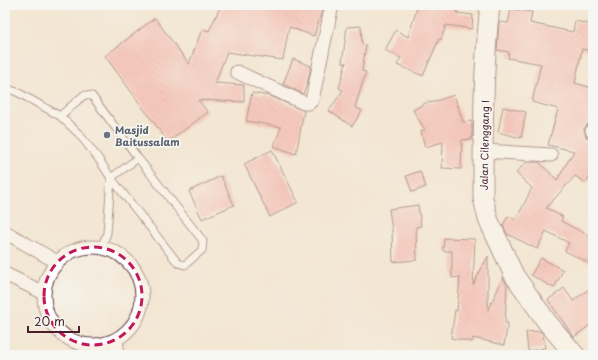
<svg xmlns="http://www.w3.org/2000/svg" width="598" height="360" font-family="'Playpen Sans',sans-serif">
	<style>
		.building { fill: url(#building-back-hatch) }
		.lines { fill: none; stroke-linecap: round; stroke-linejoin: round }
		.lane-casing { stroke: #633d44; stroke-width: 9 }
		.street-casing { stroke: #633d44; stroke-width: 15 }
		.secondary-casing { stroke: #633d44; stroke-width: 21 }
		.lane { stroke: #fff; stroke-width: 7 }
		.street { stroke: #fff; stroke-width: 13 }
		.secondary { stroke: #fff; stroke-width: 19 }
		.marked { fill: none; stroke: #c2185b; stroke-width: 3; stroke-dasharray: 8 5; stroke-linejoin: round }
		.worship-dot { fill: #6b7280; stroke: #f6f6f2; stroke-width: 1.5 }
		.labels { text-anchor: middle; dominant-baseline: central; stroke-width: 3.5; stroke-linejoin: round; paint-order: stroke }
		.worship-label { font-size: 10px; font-weight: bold; fill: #5b616d; stroke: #f6f6f2; text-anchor: start }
		.street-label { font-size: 10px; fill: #4a1f2b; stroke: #f6f6f2 }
	</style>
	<defs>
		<pattern id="building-back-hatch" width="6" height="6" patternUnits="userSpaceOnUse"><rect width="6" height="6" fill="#faa5a2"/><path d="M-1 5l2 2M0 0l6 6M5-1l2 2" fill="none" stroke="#cc8684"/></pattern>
	</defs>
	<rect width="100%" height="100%" fill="#f6f6f2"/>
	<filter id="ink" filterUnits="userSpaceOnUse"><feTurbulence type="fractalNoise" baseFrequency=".025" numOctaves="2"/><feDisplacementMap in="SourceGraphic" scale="8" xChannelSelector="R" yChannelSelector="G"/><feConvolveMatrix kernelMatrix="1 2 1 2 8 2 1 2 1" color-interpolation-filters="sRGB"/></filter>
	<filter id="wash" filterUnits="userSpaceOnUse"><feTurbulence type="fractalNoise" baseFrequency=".012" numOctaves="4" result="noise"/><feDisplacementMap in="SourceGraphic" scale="16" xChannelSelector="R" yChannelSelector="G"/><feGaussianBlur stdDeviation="0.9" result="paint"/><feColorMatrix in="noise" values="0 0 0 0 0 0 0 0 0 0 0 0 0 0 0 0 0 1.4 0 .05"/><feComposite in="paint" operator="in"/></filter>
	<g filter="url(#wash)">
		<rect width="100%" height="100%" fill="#f3e6d2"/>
		<g id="blocks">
			<path class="building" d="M221 5H324L314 36 289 27 283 60 227 52 215 83 244 85V102L198 100 208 112 168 142 105 56 155 18 189 64 202 29 209 31Z
				M418 5H458L457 13 473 15 472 29 446 25 441 40 439 39 423 76 397 65 401 58 385 50 396 30 408 37Z
				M511 9 532 12 530 23 573 32 575 21 593 25V52L582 49 575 83 593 88V123L587 125 584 129 586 137 593 140V172L586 183 575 176 546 208 563 217 561 221 593 238V265L565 251 569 243 546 231 537 249 507 234 503 225 508 216 516 220 532 188 516 173 526 162H539L557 180 574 151 548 145 558 109 532 102 541 64 508 58 509 52 497 50 499 22 508 23Z
				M361 26 362 44 366 45 362 71 366 72 355 107 362 111 352 126 329 111 343 90 339 88 346 63H342L347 27Z
				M293 59 311 66 307 84 303 94 283 84Z
				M252 93 270 96 304 111 296 154 274 146 281 127 246 121Z
				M454 95 463 122 472 121V139L462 140 461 169 442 168 443 142 425 147 421 131 425 130 413 110 429 101 430 103Z
				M503 107 526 112 521 138 498 132Z
				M272 150 298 202 270 217 244 164Z
				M420 171 426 187 412 192 406 176Z
				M221 176 234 205 202 219 189 191Z
				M418 205 421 226 416 227 417 260 393 262 392 230 389 209Z
				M444 238 475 239 473 285 488 256V310L503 278 507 285 505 323H508L504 345 473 338 472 342 451 338 455 310 457 311 460 277 452 278V251H443Z
				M541 258 563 270 554 288 531 275Z
				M593 286V323L574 337 548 300 564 288 573 301Z
				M540 331 543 334 545 348 528 351 526 332Z"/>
		</g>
	</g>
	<g filter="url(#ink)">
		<use href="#blocks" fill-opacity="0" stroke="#633d44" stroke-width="1"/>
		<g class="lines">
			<defs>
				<path id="lane" d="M5 88 17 92 60 116 79 134 98 158 111 178 107 233 102 246
					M60 116 84 95 92 96 138 158 203 241 202 250 185 265 178 263 111 178 138 158"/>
				<path id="street" d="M237 72 304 103H309L312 100 332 5
					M592 131 593 132
					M483 151 551 155
					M5 232 57 262
					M44 296a49 49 0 1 1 98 0a49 49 0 1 1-98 0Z
					M5 274 44 293
					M116 340 118 355"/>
				<path id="secondary" d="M490 5C483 69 483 134 483 198L488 219 514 275 547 322 575 355"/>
			</defs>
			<use href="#lane" class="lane-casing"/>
			<use href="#street" class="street-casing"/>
			<use href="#secondary" class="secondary-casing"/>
			<use href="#lane" class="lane"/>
			<use href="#street" class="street"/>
			<use href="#secondary" class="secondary"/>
		</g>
	</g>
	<path d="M0 0H598V360H0ZM44 296a49 49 0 1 1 98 0a49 49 0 1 1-98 0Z" fill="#f3e6d2" fill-opacity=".55" fill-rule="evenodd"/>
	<path class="marked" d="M44 296a49 49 0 1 1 98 0a49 49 0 1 1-98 0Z"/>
	<circle class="worship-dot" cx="107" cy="135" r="4"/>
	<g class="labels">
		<g class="worship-label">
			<text x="115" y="129">Masjid<tspan x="115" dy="12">Baitussalam</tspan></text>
		</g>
		<g class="street-label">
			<text transform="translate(484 145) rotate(-89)">Jalan Cilenggang I</text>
		</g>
	</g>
	<rect width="598" height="360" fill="none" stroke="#f6f6f2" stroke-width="20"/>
	<path d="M28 326v6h51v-6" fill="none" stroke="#4a1f2b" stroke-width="2"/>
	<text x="34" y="326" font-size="12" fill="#4a1f2b" stroke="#f6f6f2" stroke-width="3" paint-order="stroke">20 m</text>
</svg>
